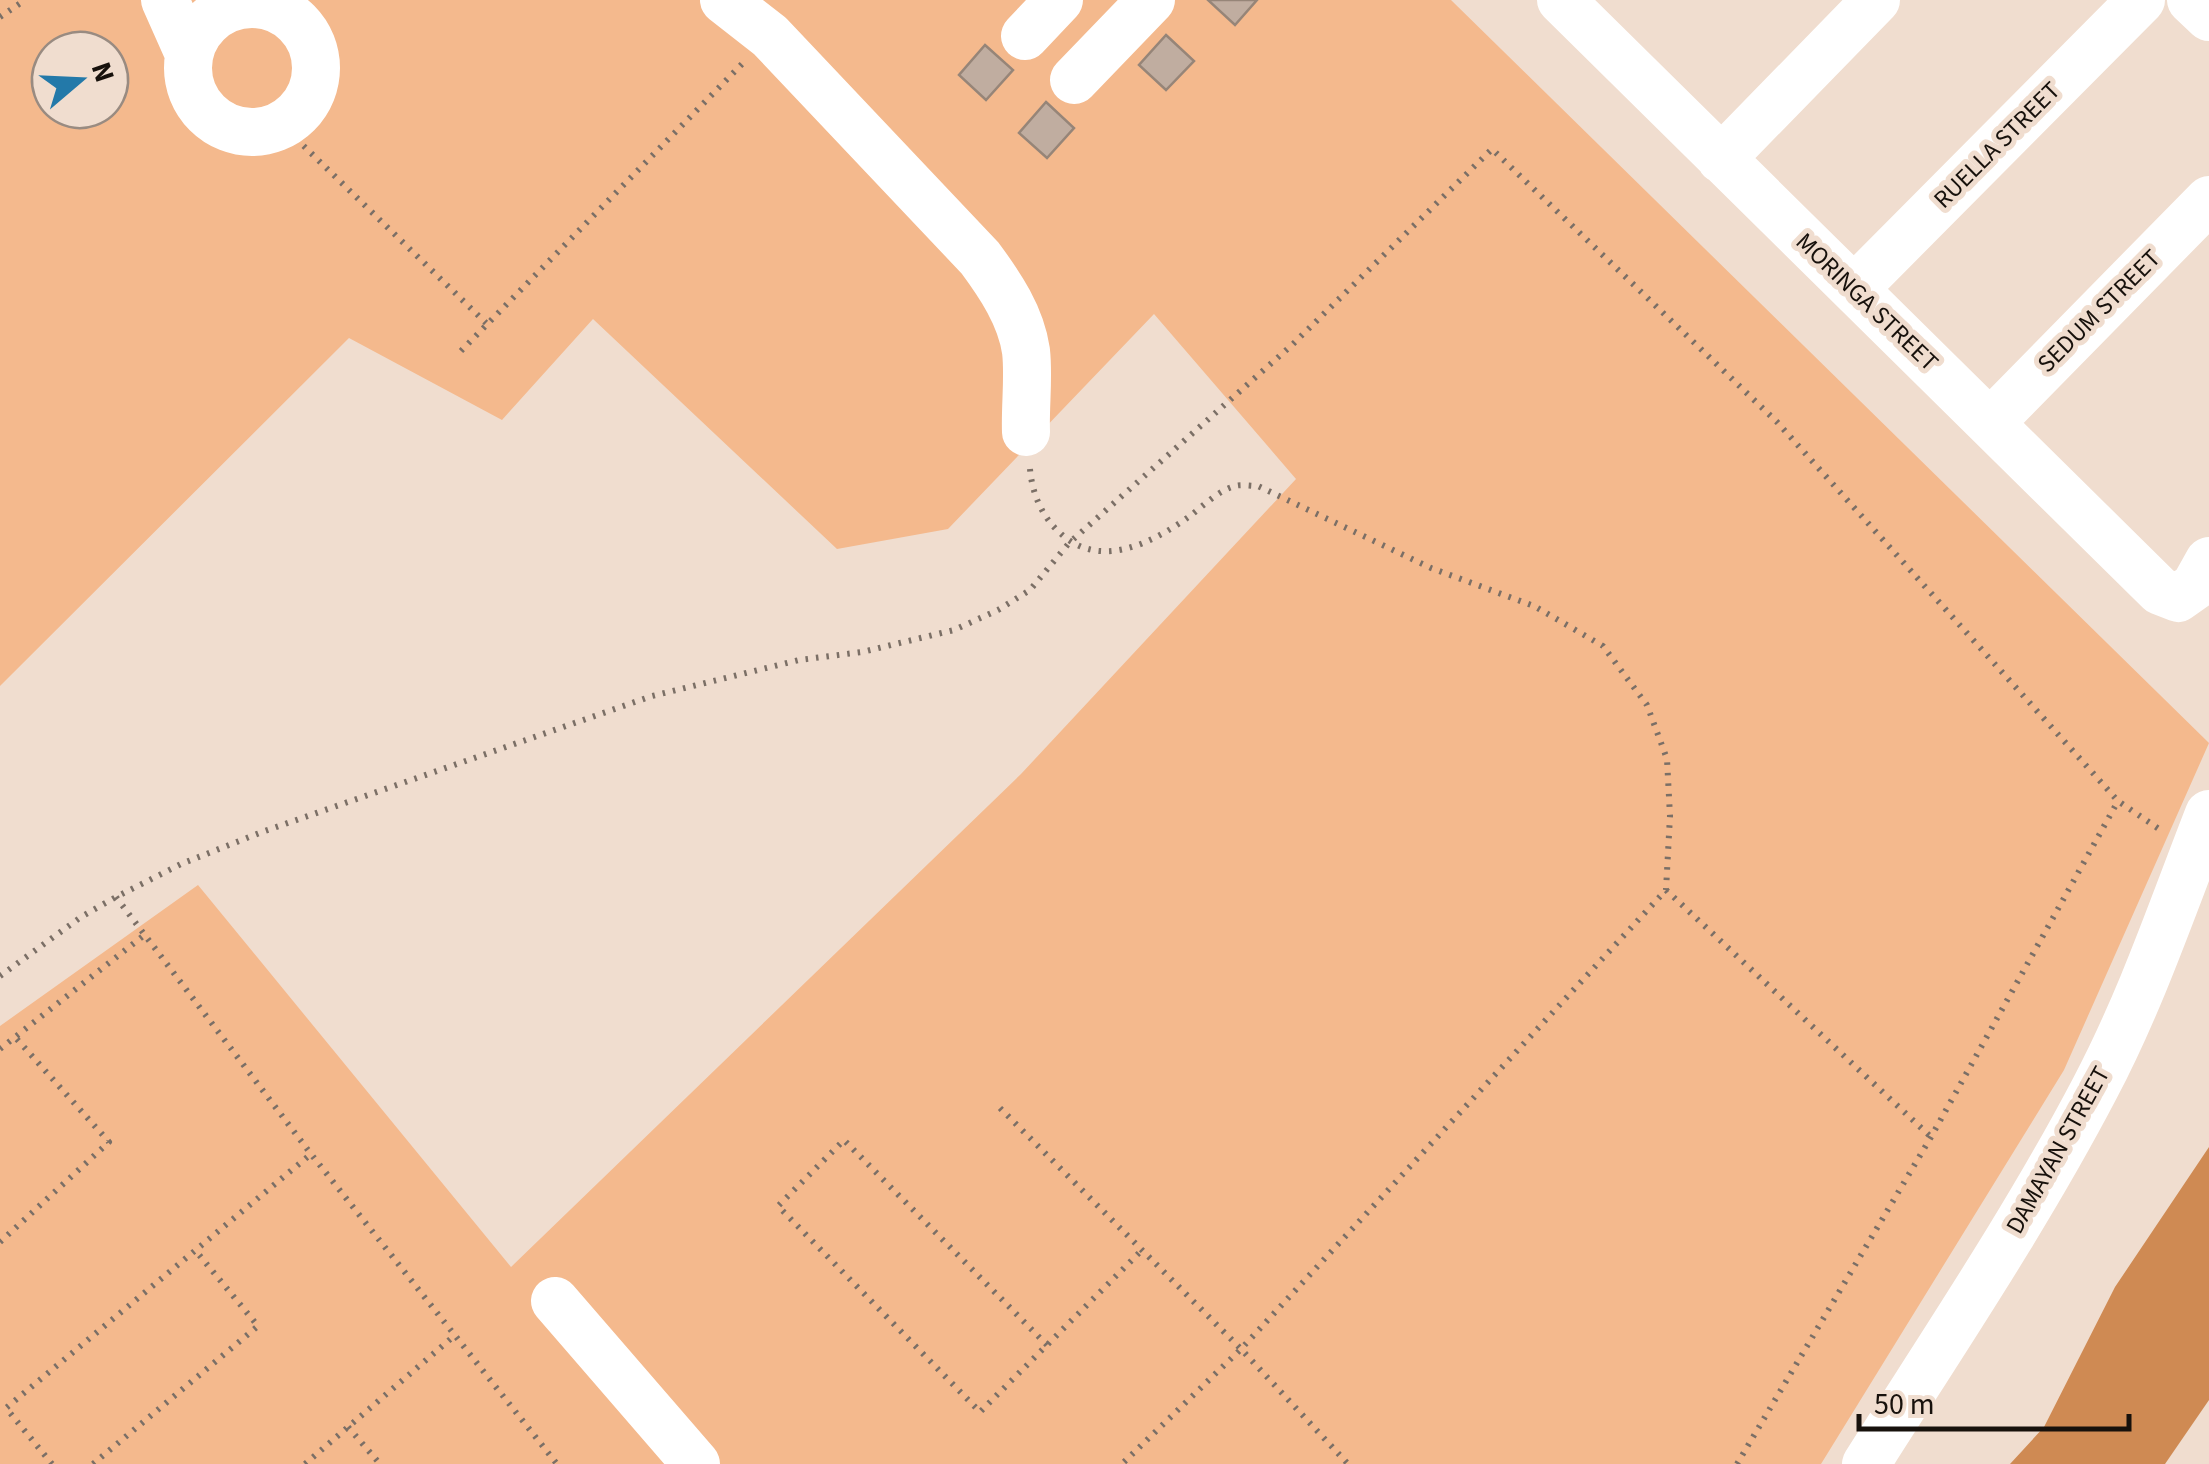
<svg xmlns="http://www.w3.org/2000/svg" width="2209" height="1464" font-family="'Source Sans 3',sans-serif">
	<style>
		.green { fill: #f4b98d; fill-rule: evenodd }
		.water { fill: #cf8a53 }
		.building { fill: #c0ada0; stroke: #968578; stroke-width: 2.5 }
		.lines { fill: none; stroke-linecap: round; stroke-linejoin: round }
		.path { stroke: #7b6f66; stroke-width: 6; stroke-dasharray: 2.5 8; stroke-linecap: butt }
		.minor { stroke: #fff; stroke-width: 48 }
		.labels { text-anchor: middle; dominant-baseline: central; stroke-width: 10; stroke-linejoin: round; paint-order: stroke }
		.street-label { font-size: 25px; fill: #17110c; stroke: #f0ddcf }
	</style>
	<rect width="100%" height="100%" fill="#f0ddcf"/>
	<path class="green" d="M0 0H1451L2209 743 2064 1070 1821 1464H0V1026L198 885 511 1267 1021 774 1296 479 1154 314 948 529 837 549 593 319 502 420 349 338 0 686ZM50 50H110V110H50Z"/>
	<path class="water" d="M2209 1147V1400L2165 1464H2010L2044 1427 2115 1287Z"/>
	<path class="building" d="M1208 0H1257L1235 25Z
		M1166 35 1194 61 1166 90 1139 65Z
		M985 45 1013 70 986 100 959 75Z
		M1046 102 1074 128 1047 158 1019 133Z"/>
	<g class="lines">
		<path class="path" d="M0 17 25 0
			M281 124 486 323
			M461 351 742 64
			M1030 469C1032 492 1041 515 1058 531 1098 571 1151 544 1190 516 1203 506 1219 490 1235 486 1241 484 1251 486 1258 486L1431 568 1534 606 1603 646 1647 705 1667 759 1670 816 1666 890 1241 1349 1122 1464
			M1666 890 1931 1137
			M116 897 311 1154 557 1464
			M0 976 81 917 116 897 181 864 262 832 652 696 799 660 862 652 954 630 998 610 1030 590 1069 543 1293 344 1492 149 1777 422 2118 801 2159 829
			M0 1049 143 936
			M1000 1108 1241 1349 1348 1464
			M0 1242 109 1142 15 1037
			M1047 1345 844 1140 778 1206 980 1412 1143 1249
			M348 1427 380 1464
			M52 1464 6 1408 311 1154
			M93 1464 258 1326 195 1250
			M305 1464 454 1336
			M1737 1464 1931 1137 2118 801"/>
		<path class="minor" d="M165 0 189 54
			M724 0 770 36 980 258C1000 285 1021 316 1026 351 1029 377 1025 406 1026 432
			M1561 0 2160 591 2178 598 2195 586 2209 561
			M2191 0 2209 17
			M188 68a64 64 0 1 1 128 0a64 64 0 1 1-128 0Z
			M1025 36 1059 0
			M1074 80 1151 0
			M1721 159 1876 0
			M1854 289 2141 0
			M1990 423 2209 200
			M555 1301 696 1464
			M1866 1464C1944 1341 2027 1218 2095 1088 2141 1001 2173 906 2209 814"/>
	</g>
	<g class="labels">
		<g class="street-label">
			<text transform="translate(1997 145) rotate(-45)">RUELLA STREET</text>
			<text transform="translate(1867 302) rotate(44)">MORINGA STREET</text>
			<text transform="translate(2099 311) rotate(-45)">SEDUM STREET</text>
			<text transform="translate(2058 1150) rotate(-61)">DAMAYAN STREET</text>
		</g>
	</g>
	<g transform="translate(80 80) rotate(71)"><circle r="48" fill="#f0ddcf" stroke="#998b81" stroke-width="2.5"/>
	<path d="M0-8L18 38L0 25L-18 38Z" fill="#2379a9"/>
	<text y="-15" font-size="28" font-weight="bold" text-anchor="middle" fill="#17110c">N</text>
	</g>
	<path d="M1859 1414v15h270v-15" fill="none" stroke="#17110c" stroke-width="5"/>
	<text x="1874" y="1414" font-size="30" fill="#17110c" stroke="#f0ddcf" stroke-width="8" paint-order="stroke">50 m</text>
</svg>
